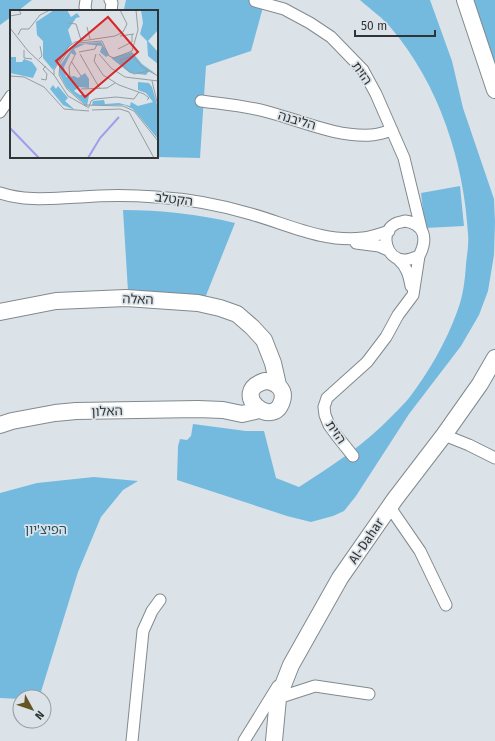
<svg xmlns="http://www.w3.org/2000/svg" width="495" height="741" font-family="'Fira Sans','Noto Sans Hebrew',sans-serif">
	<style>
		.green { fill: #74badf }
		.lines { fill: none; stroke-linecap: round; stroke-linejoin: round }
		.street-casing { stroke: #828a8e; stroke-width: 13 }
		.secondary-casing { stroke: #828a8e; stroke-width: 18 }
		.street { stroke: #fff; stroke-width: 11 }
		.secondary { stroke: #fff; stroke-width: 16 }
		.labels { text-anchor: middle; dominant-baseline: central; stroke-width: 3.5; stroke-linejoin: round; paint-order: stroke }
		.street-label { font-size: 13px; fill: #313436; stroke: #dbe3e8 }
		.park-label { font-size: 13px; fill: #275267; stroke: #dbe3e8 }
		.inset-river { fill: none; stroke: #a49bed; stroke-width: 2 }
		.inset-road { fill: none; stroke: #979da1; stroke-width: 1 }
		.view { fill: #d62828; fill-opacity: 0.15; stroke: #d62828; stroke-width: 2 }
		.inset-edge { fill: none; stroke: #313436; stroke-width: 2 }
	</style>
	<rect width="100%" height="100%" fill="#dbe3e8"/>
	<path class="green" d="M0 0H32L18 11H11V17L0 25Z
		M126 0H265L251 51 206 66 200 158 156 157 157 11H122L124 9Z
		M360 0H430L452 61 463 108 494 199 495 222 494 255 488 291 479 315 461 346 409 414 356 496 344 511 333 516 311 522 287 516 177 480 178 446 180 439 187 440 191 436 193 424 246 431H264L276 478 299 487C333 465 364 445 392 416 398 410 404 404 409 398 429 372 446 342 457 312 463 297 465 280 466 264 467 254 469 244 468 234 464 162 439 84 391 28 383 18 370 9 360 0Z
		M470 0H495V70Z
		M460 186 464 226 425 228 421 193Z
		M123 210C161 210 198 214 235 223L205 298 171 293 128 291Z
		M94 477 138 481 123 490 101 517 78 572 40 695 34 697H20V699L0 698V493L37 483Z"/>
	<g class="lines">
		<defs>
			<path id="street" d="M110 0 112 3 111 11
				M255 1 284 9 310 23 331 37 363 70 376 94 404 158 421 228
				M86 11 85 7 86 0
				M201 101C224 104 247 106 268 112 302 121 336 137 371 135 377 135 385 132 392 130
				M0 112 11 96
				M0 193C27 202 53 198 81 197 106 195 131 195 156 197 188 199 221 205 251 214 287 224 324 243 363 238 372 237 380 234 389 231
				M405 221C425 224 428 239 419 256 414 258 409 260 404 260 386 259 379 233 395 224 398 222 402 222 405 221Z
				M356 243 379 246 388 250
				M398 259C407 267 409 275 411 286
				M444 435 469 445 495 458
				M353 456 337 436 329 425 325 415 324 407 327 398 367 362 386 337 398 315 413 295 419 256
				M389 506 420 551 446 605
				M278 698 315 686 369 694
				M132 741 143 631 152 611 160 600
				M244 741 278 686"/>
			<path id="secondary" d="M465 0 495 90
				M0 312 56 301 126 298 198 303 220 308 237 314 252 327 264 340 273 363 278 385
				M265 381C275 381 286 389 282 401 273 431 228 392 265 381Z
				M0 425 12 421 55 413 76 411 198 409 223 410 242 414 259 410
				M274 741 278 698 291 665 340 578 395 499 444 435 480 384 495 358"/>
		</defs>
		<use href="#street" class="street-casing"/>
		<use href="#secondary" class="secondary-casing"/>
		<use href="#street" class="street"/>
		<use href="#secondary" class="secondary"/>
	</g>
	<g class="labels">
		<g class="street-label">
			<text transform="translate(362 73) rotate(55)">הזית</text>
			<text transform="translate(297 120) rotate(16)">הליבנה</text>
			<text transform="translate(174 199) rotate(7)">הקטלב</text>
			<text transform="translate(138 299) rotate(2)">האלה</text>
			<text transform="translate(107 411) rotate(-2)">האלון</text>
			<text transform="translate(336 432) rotate(56)">הזית</text>
			<text transform="translate(366 541) rotate(-56)">Al-Dahar</text>
		</g>
		<g class="park-label">
			<text x="46" y="529">הפיצ'יון</text>
		</g>
	</g>
	<g transform="translate(10 10)">
		<rect width="148" height="148" fill="#dbe3e8"/>
		<path d="M44 0H57L61 7 67 3 70 7 66 8 58 20 62 33 43 60 33 48V31L27 25 26 12ZM131 0H148V20L138 31 148 42V54L138 46 137 31 130 24 133 13ZM91 32 99 45 96 47 90 42 92 36 75 34 64 39 66 43 64 45 61 43 54 57 56 67 64 66 68 68 75 63 79 69V78L69 77 64 81 70 85H79L77 96 57 78 50 65 49 57 64 36 69 34ZM122 42 132 54 146 64 139 61 136 65 120 63 101 48ZM0 47H6V52H12L14 49 22 52 27 59 23 68 0 63ZM128 72 139 73 142 77 148 98V129L123 99 114 95H82L83 91 94 90 95 94 109 93 120 96 121 92 128 96 143 92 136 83 128 80ZM43 75 46 79 48 76 58 88 55 91 65 100 53 95 40 79Z" fill="#74badf"/>
		<path class="inset-river" d="M0 118 29 148M78 148 90 128 109 107"/>
		<path class="inset-road" d="M126 0 128 20 122 41 104 48 99 46 92 31 68 33 59 39 50 53 49 65 57 79 75 95 113 96 124 101 148 131M0 6 11 4 9 0M58 13 66 14 71 30M77 17 80 29M0 18 18 41 44 65M8 25 11 19H19L30 5 40 0M110 26 124 24M108 39 122 32V24M14 40V48L22 49M69 42 85 39 87 34M70 44 90 79M86 44 84 51 93 65 109 75 134 84 139 88 137 90M89 44 101 58 115 67 148 71M29 49 32 46 30 36M61 51 71 66M139 61 124 64 116 59 110 50 123 46 132 57 148 66M0 66 14 67 34 77 54 99 79 101M60 68 59 57 66 43M31 69 36 70 37 64 33 59 36 56M142 71 148 96M71 79 97 78 105 73M79 97 81 91 85 89 106 87 124 89 129 82M79 98 58 86 44 65V60L58 37 65 32 105 26 113 22 117 14 110 0M82 100 110 99 119 102 144 148"/>
		<path class="view" d="M98 7 128 42 75 87 46 51Z"/>
		<rect width="148" height="148" class="inset-edge"/>
	</g>
	<g transform="translate(32 709) rotate(130)"><circle r="19" fill="#dbe3e8" stroke="#979da1"/>
	<path d="M0-3L7 15L0 10L-7 15Z" fill="#645522"/>
	<text y="-6" font-size="11" font-weight="bold" text-anchor="middle" fill="#313436">N</text>
	</g>
	<path d="M355 30v6h80v-6" fill="none" stroke="#313436" stroke-width="2"/>
	<text x="361" y="30" font-size="12" fill="#313436" stroke="#dbe3e8" stroke-width="3" paint-order="stroke">50 m</text>
</svg>
